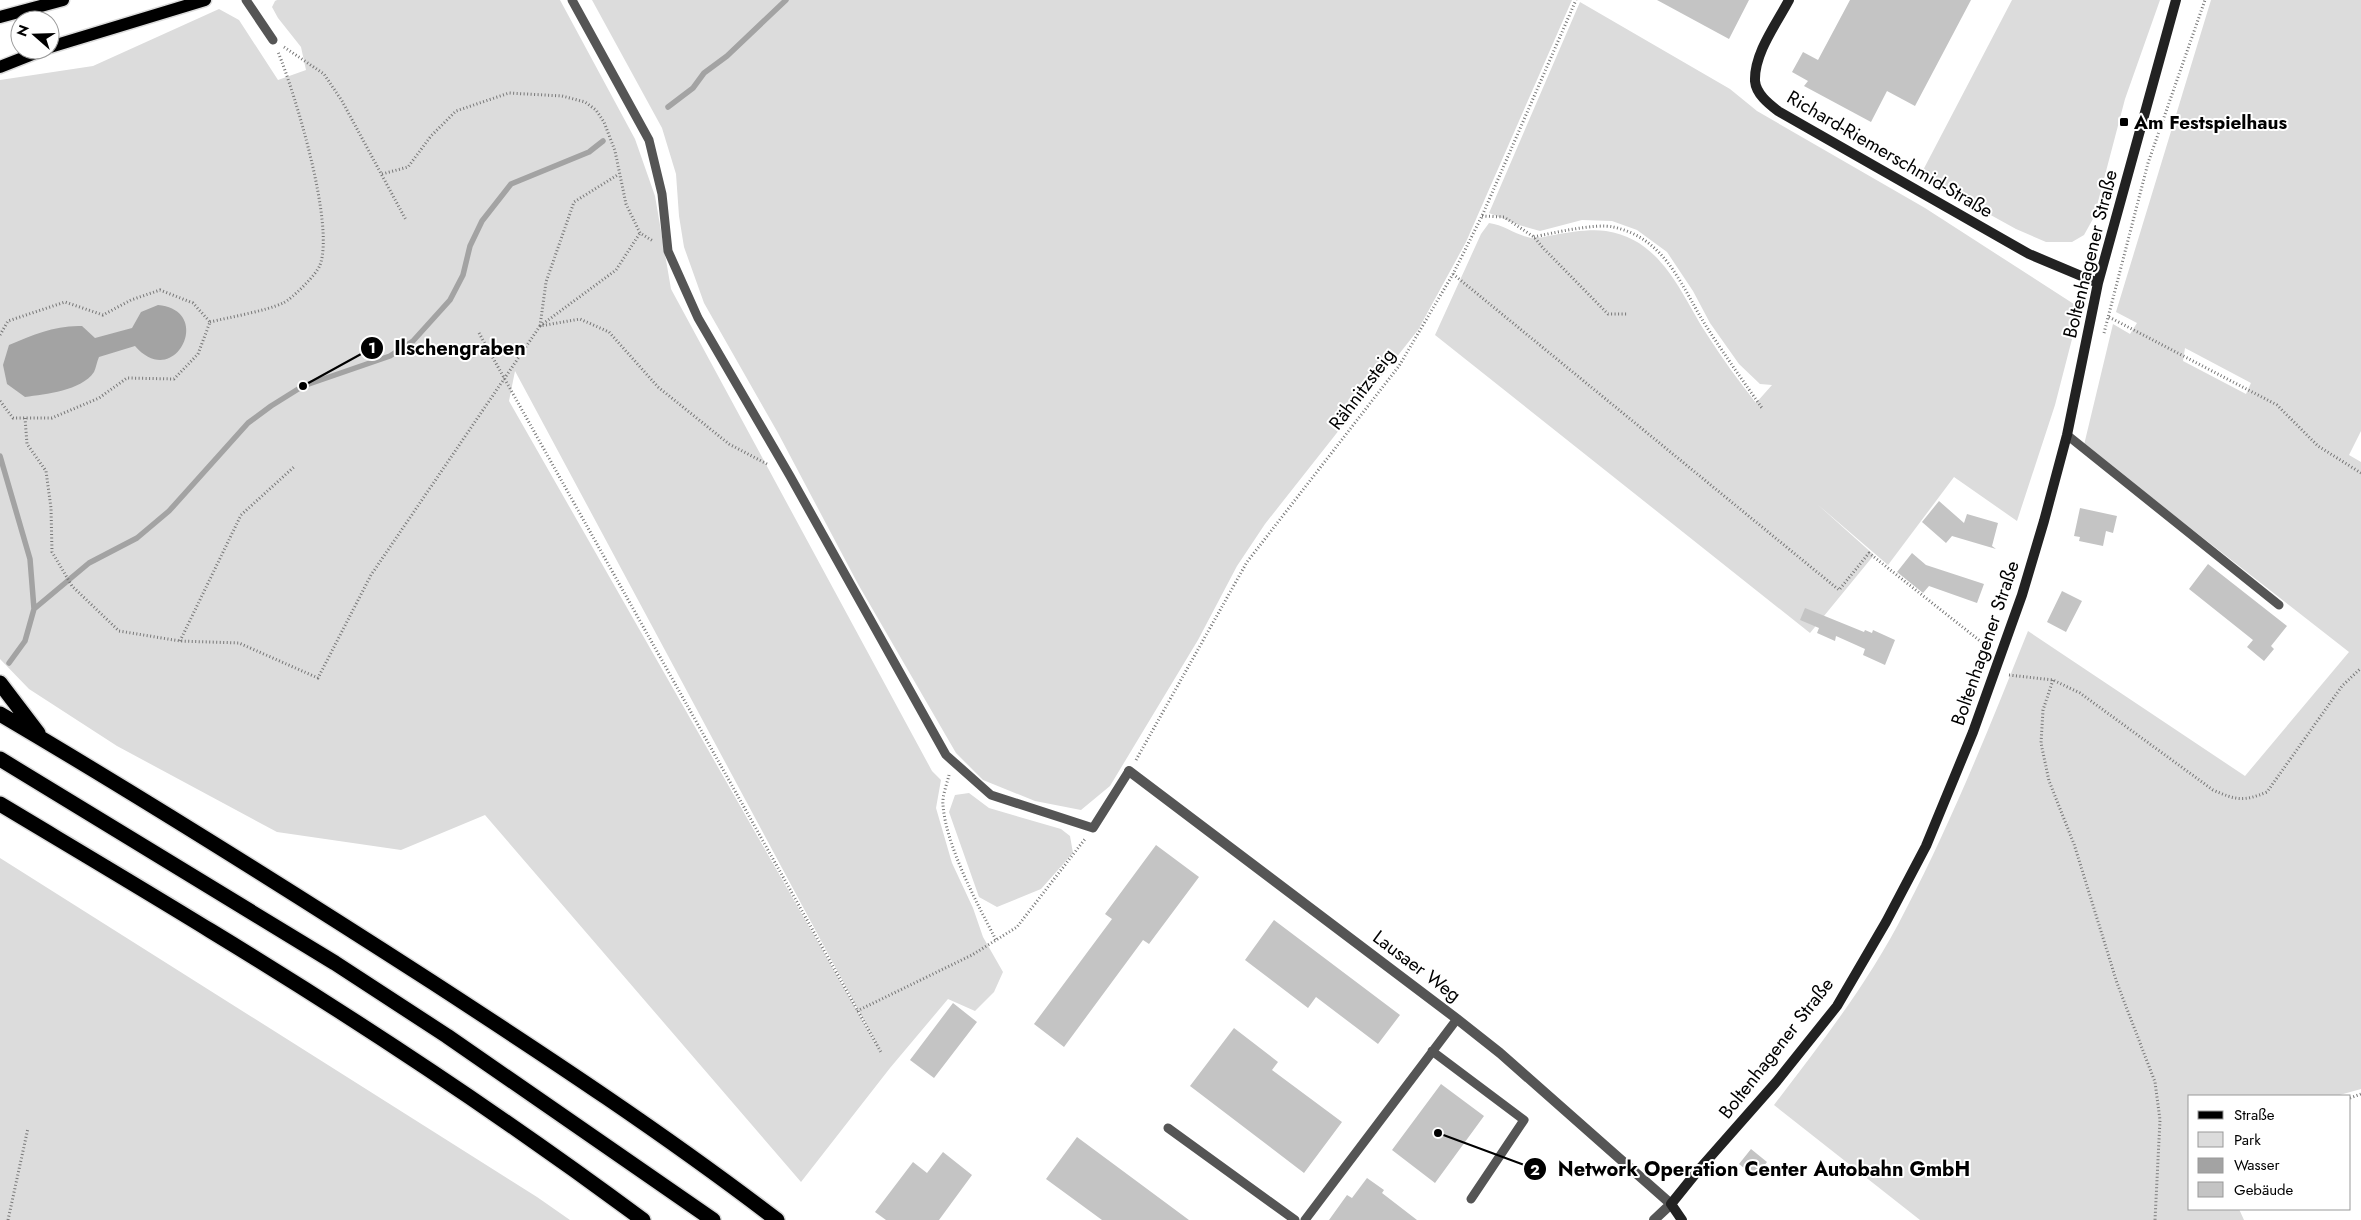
<svg xmlns="http://www.w3.org/2000/svg" width="2361" height="1220" font-family="Jost,sans-serif">
	<style>
		.green { fill: #dcdcdc; fill-rule: evenodd }
		.water { fill: #a3a3a3 }
		.lines { fill: none; stroke-linecap: round; stroke-linejoin: round }
		.stream { stroke: #a3a3a3; stroke-width: 5.5 }
		.building { fill: #c4c4c4 }
		.primary-casing { stroke: #dbdbdb; stroke-width: 15 }
		.highway-casing { stroke: #dbdbdb; stroke-width: 18 }
		.path { stroke: #777; stroke-width: 3; stroke-dasharray: 1 2.5; stroke-linecap: butt }
		.lane { stroke: #555; stroke-width: 9 }
		.street { stroke: #555; stroke-width: 10 }
		.secondary { stroke: #222; stroke-width: 10 }
		.primary { stroke: #000; stroke-width: 12 }
		.highway { stroke: #000; stroke-width: 15 }
		.poi-dot { fill: #000; stroke: #fff; stroke-width: 2 }
		.labels { text-anchor: middle; dominant-baseline: central; stroke-width: 4; stroke-linejoin: round; paint-order: stroke }
		.poi-label { font-size: 19px; font-weight: bold; fill: #000; stroke: #fff; text-anchor: start }
		.street-label { font-size: 19px; fill: #000; stroke: #fff }
		.leader { fill: none; stroke: #000; stroke-width: 2 }
		.callout-dot { fill: #000; stroke: #fff; stroke-width: 2 }
		.mark-label { font-size: 15px; text-anchor: middle; font-weight: bold; fill: #fff }
		.callout-label { font-size: 20px; text-anchor: middle; font-weight: bold; fill: #000; stroke: #fff; stroke-width: 4; stroke-linejoin: round; paint-order: stroke }
	</style>
	<rect width="100%" height="100%" fill="#fff"/>
	<path class="green" d="M277 0H560L635 139 655 196 671 289 932 771 941 780 936 808 952 863 973 908 983 937 1003 972 994 992 975 1011 948 999 890 1068 801 1182 485 815 401 850 277 832 117 746 29 689 0 659V80L93 66 219 9 239 20 278 80 306 70 301 47 278 18 272 7 275 1ZM515 371 876 1043V1044L509 401Z
		M592 0H1572L1466 242 1418 330 1265 524 1237 566 1198 640 1110 786 1081 810 1035 801 983 780 956 753 858 584 778 433 704 303 684 247 679 216 676 174 662 128Z
		M2012 0H2160L2125 99 2094 217 2084 235 2072 242H2046L2016 229 1920 176Z
		M2211 0H2361V431L2349 455 2361 462V1089L2336 1096H2190V1209H2239L2244 1220H1920L1774 1105C1821 1043 1870 981 1905 911 1952 821 1990 726 2028 631L2245 776 2349 652 2084 445 2113 324 2130 334 2137 323 2116 312ZM2185 348 2251 383 2246 394 2183 361Z
		M1580 2 1730 89 1757 111 1925 208 2080 308 2055 405 2017 521 1954 477 1888 565 1817 504 1874 555 1810 633 1435 335 1481 234 1489 223C1504 225 1516 235 1531 238 1537 239 1547 236 1554 235 1570 232 1590 229 1606 231 1661 239 1680 292 1706 333 1721 357 1738 380 1756 403L1772 385 1760 384 1739 364 1710 323 1693 291 1667 252 1637 230 1612 221 1582 220 1540 231 1519 225 1489 213Z
		M969 793 989 808 1061 829 1070 836 1073 853 1041 889 997 907 979 897 949 812 955 795Z
		M0 858 537 1197 570 1220H0Z"/>
	<path class="water" d="M158 305C215 310 175 392 135 346L99 357C97 361 96 368 94 372 81 391 46 394 25 397L7 384 3 365 9 345C33 335 55 325 82 326L95 338 132 328 141 312Z"/>
	<g class="lines">
		<path class="stream" d="M668 107 693 88 704 73 727 56 786 0
			M0 456 30 559 34 609
			M9 663 25 641 34 609 89 563 137 538 169 511 248 423 271 406 303 386 390 356 413 341 450 300 463 275 470 246 482 221 511 184 589 152 603 141"/>
	</g>
	<path class="building" d="M1657 0H1749L1729 39Z
		M1850 0H1971L1915 106 1887 91 1871 122 1804 86 1808 81 1792 72 1803 52 1818 60Z
		M1939 501 1964 523 1967 514 1998 523 1992 546 1996 549 1952 536 1946 543 1922 522Z
		M2080 508 2117 516 2113 533 2106 531 2103 546 2079 541 2080 537 2074 536Z
		M1912 553 1926 565 1984 584 1977 603 1929 586 1923 593 1897 572Z
		M2208 564 2287 626 2271 646 2274 649 2264 661 2247 647 2253 640 2189 589Z
		M2062 591 2082 601 2066 632 2047 622Z
		M1805 608 1864 632 1865 630 1872 633 1873 630 1895 640 1885 665 1863 655 1865 649 1836 636 1835 641 1817 633 1819 628 1800 620Z
		M1156 845 1199 877 1149 944 1143 940 1064 1047 1034 1024 1112 919 1105 914Z
		M1274 920 1400 1015 1378 1044 1316 997 1308 1008 1245 960Z
		M953 1003 977 1022 934 1078 910 1060Z
		M1234 1028 1278 1062 1272 1070 1342 1122 1304 1173 1190 1086Z
		M1441 1084 1484 1116 1435 1183 1392 1150Z
		M1077 1137 1189 1220H1102L1046 1179Z
		M1751 1149 1767 1162 1755 1177 1739 1164Z
		M943 1152 972 1175 939 1220H886L875 1212 913 1162 927 1173Z
		M1367 1178 1384 1190 1382 1193 1417 1220H1329L1347 1195 1352 1198Z"/>
	<g class="lines">
		<defs>
			<path id="primary" d="M0 17 63 0
				M50 47 205 0
				M0 67 43 50"/>
			<path id="highway" d="M0 683 38 733
				M0 714C146 800 289 890 432 982 549 1058 666 1135 777 1220
				M0 759 335 963 447 1036 713 1220
				M0 804C70 846 141 888 211 931 359 1021 504 1117 643 1220"/>
		</defs>
		<use href="#primary" class="primary-casing"/>
		<use href="#highway" class="highway-casing"/>
		<path class="path" d="M284 47 324 74 342 101 406 220
			M382 174 408 167 431 136 456 111 509 93 562 96 585 102 596 110 604 122 615 151 626 204 640 233 653 241
			M1482 216 1504 217 1534 237 1544 249 1608 314H1627
			M1534 237C1552 233 1597 223 1613 227 1666 238 1681 286 1706 326 1724 354 1743 381 1762 408
			M1453 274 1839 590 1869 553 1989 648
			M2109 317 2277 405 2318 446 2361 473
			M210 322C230 317 266 311 283 303 292 299 317 274 320 265 335 225 295 93 278 52
			M540 326 546 282 574 202 619 174
			M540 326 616 270 640 233
			M479 333 882 1054
			M2104 333 2148 163 2205 0
			M0 335 8 321 65 302 103 315 131 300 160 290 193 303 210 322
			M0 401 13 418H52L99 398 127 378 174 379 198 354 210 322
			M25 418 27 444 46 471 51 508 52 552 72 586 119 631 180 641 239 643 318 678 371 575 540 326 580 319 609 332 658 387 729 444 767 464
			M180 641 241 515 295 466
			M2009 675 2053 680 2080 693 2213 790C2236 800 2243 802 2267 792L2342 686 2361 668
			M2053 680 2043 710 2041 743 2049 781 2074 844 2117 983 2155 1082 2160 1120 2155 1220
			M1136 760 1247 562 1399 366 1453 274 1482 216 1576 0
			M949 775C947 784 942 796 943 805 946 846 977 903 996 940
			M857 1011 972 955 1017 927 1085 839
			M2350 1098 2361 1094
			M8 1220 28 1128"/>
		<path class="lane" d="M246 0 273 40
			M572 0 649 140 662 194 668 251 698 318 790 476 946 755 991 795 1093 828 1129 771
			M2067 435 2279 605
			M1432 1051 1524 1120 1471 1199
			M1168 1128 1295 1220
			M1305 1220 1457 1019"/>
		<path class="street" d="M1129 771 1457 1019 1500 1053 1671 1204 1654 1220"/>
		<path class="secondary" d="M1789 0C1777 23 1754 53 1755 81 1756 94 1769 104 1778 111L2029 254 2098 283
			M1682 1220 1671 1204 1696 1173 1777 1081 1837 1006 1886 922 1926 846 1973 732 2022 595 2044 521 2067 435 2098 283 2176 0"/>
		<use href="#primary" class="primary"/>
		<use href="#highway" class="highway"/>
	</g>
	<rect class="poi-dot" x="2119" y="117" width="10" height="10" rx="2.5"/>
	<g class="labels">
		<g class="poi-label">
			<text x="2134" y="122">Am Festspielhaus</text>
		</g>
		<g class="street-label">
			<text transform="translate(1890 154) rotate(30)">Richard-Riemerschmid-Straße</text>
			<text transform="translate(2090 254) rotate(-76)">Boltenhagener Straße</text>
			<text transform="translate(1362 389) rotate(-53)">Rähnitzsteig</text>
			<text transform="translate(1985 643) rotate(-71)">Boltenhagener Straße</text>
			<text transform="translate(1417 966) rotate(37)">Lausaer Weg</text>
			<text transform="translate(1776 1048) rotate(-52)">Boltenhagener Straße</text>
		</g>
	</g>
	<path class="leader" d="M303 386L372 348M1438 1133L1535 1169"/>
	<g class="callout-dot">
		<circle cx="303" cy="386" r="5"/>
		<circle cx="1438" cy="1133" r="5"/>
		<circle cx="372" cy="348" r="12"/>
		<circle cx="1535" cy="1169" r="12"/>
	</g>
	<g class="mark-label">
		<text x="372" y="353">1</text>
		<text x="1535" y="1175">2</text>
	</g>
	<g class="callout-label">
		<text x="460" y="355">Ilschengraben</text>
		<text x="1764" y="1176">Network Operation Center Autobahn GmbH</text>
	</g>
	<rect x="2188" y="1095" width="162" height="115" fill="#ffffff" stroke="#999999"/>
	<rect x="2198" y="1111" width="25" height="8" fill="#000000" stroke="#999999"/>
	<text x="2234" y="1120" font-size="15" fill="#000000">Straße</text>
	<rect x="2198" y="1132" width="25" height="15" fill="#dcdcdc" stroke="#999999"/>
	<text x="2234" y="1145" font-size="15" fill="#000000">Park</text>
	<rect x="2198" y="1158" width="25" height="15" fill="#a3a3a3" stroke="#999999"/>
	<text x="2234" y="1170" font-size="15" fill="#000000">Wasser</text>
	<rect x="2198" y="1182" width="25" height="15" fill="#c4c4c4" stroke="#999999"/>
	<text x="2234" y="1195" font-size="15" fill="#000000">Gebäude</text>
	<g transform="translate(35 35) rotate(290)"><circle r="24" fill="#ffffff" stroke="#999999"/>
	<path d="M0-4L9 19L0 12L-9 19Z" fill="#000000"/>
	<text y="-8" font-size="14" font-weight="bold" text-anchor="middle" fill="#000000">N</text>
	</g>
</svg>
